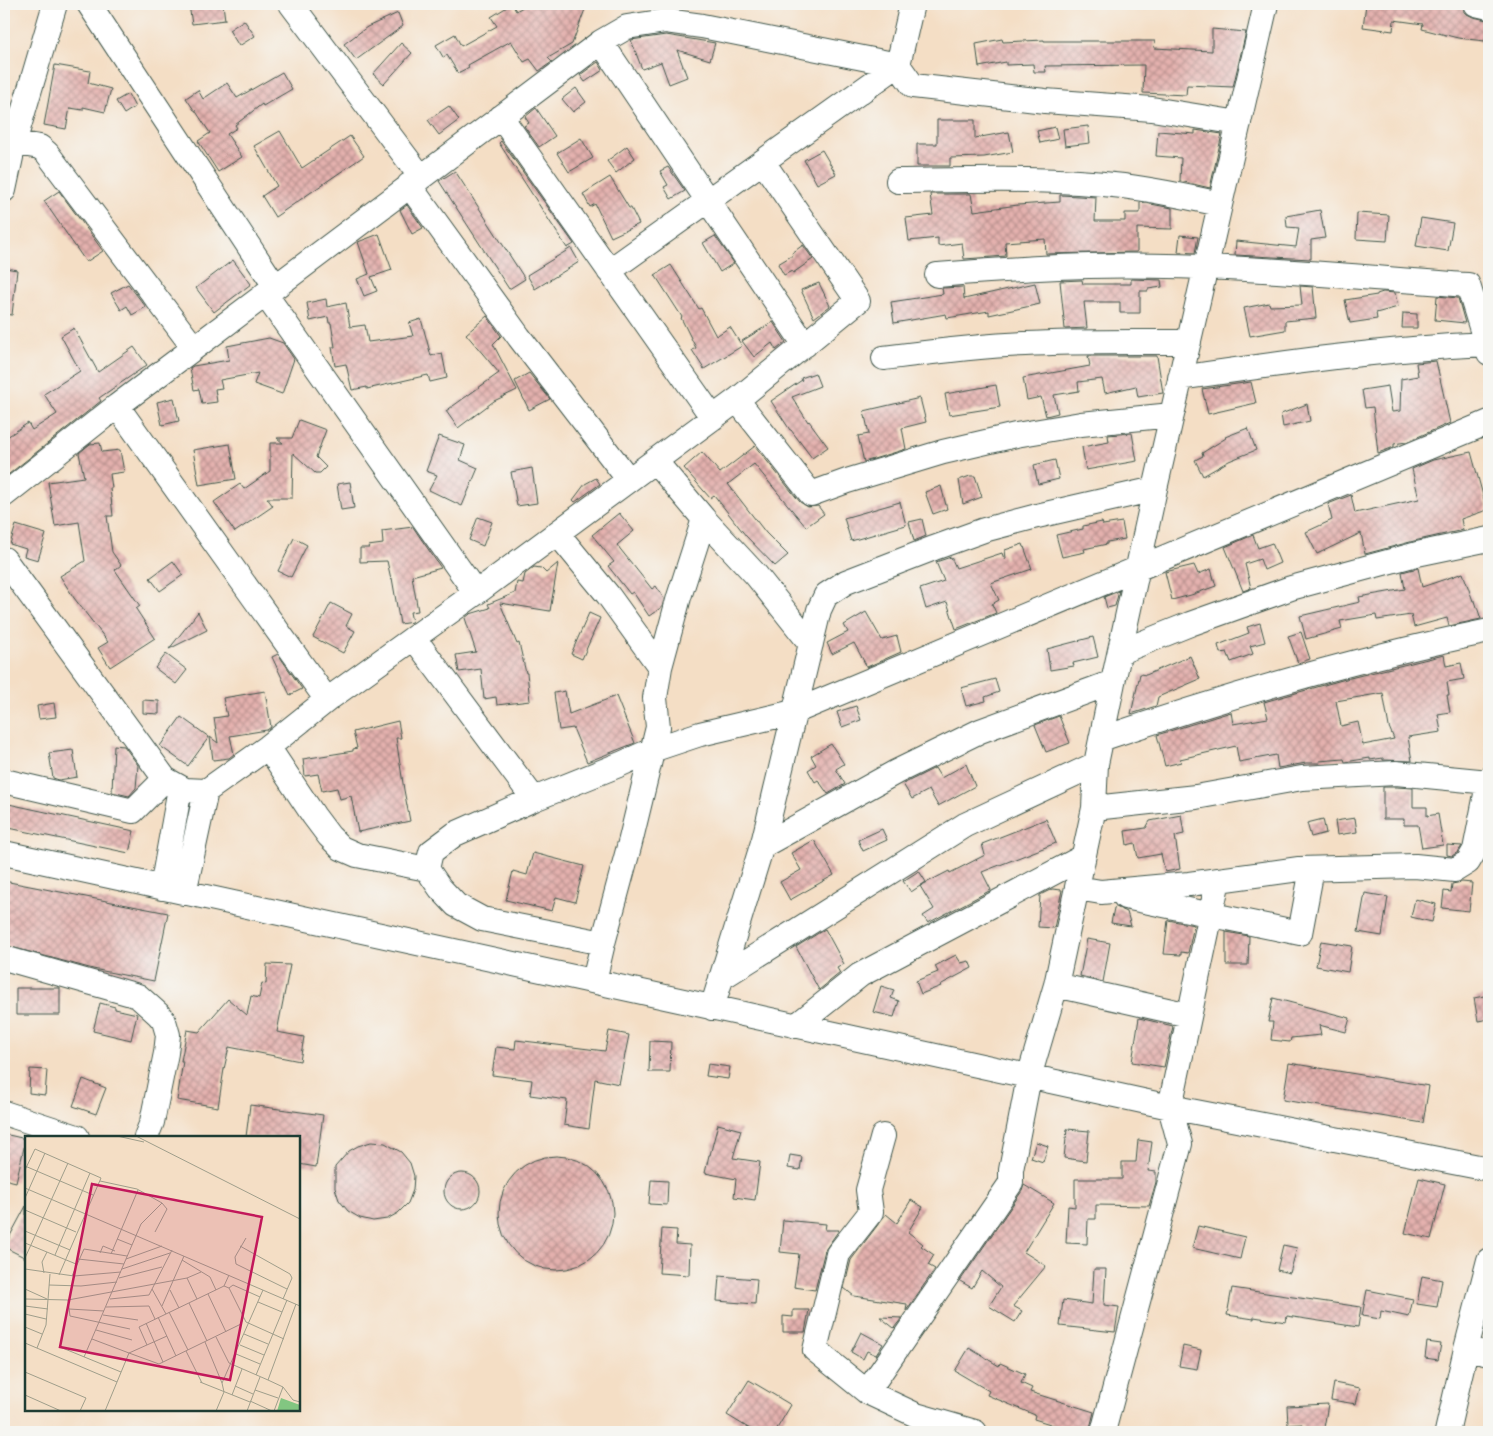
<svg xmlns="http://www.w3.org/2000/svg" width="1493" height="1436" font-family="'IM FELL French Canon',serif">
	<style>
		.building { fill: url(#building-cross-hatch); fill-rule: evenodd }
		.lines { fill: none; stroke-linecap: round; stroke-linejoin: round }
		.minor-casing { stroke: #3f554a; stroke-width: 26 }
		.minor { stroke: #fff; stroke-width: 24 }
		.inset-road { fill: none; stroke: #9f9e8b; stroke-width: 1 }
		.view { fill: #c2185b; fill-opacity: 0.15; stroke: #c2185b; stroke-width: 2.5 }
		.inset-edge { fill: none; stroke: #1f3d34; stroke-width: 2.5 }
	</style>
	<defs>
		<pattern id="building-cross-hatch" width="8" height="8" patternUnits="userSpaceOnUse" patternTransform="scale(1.25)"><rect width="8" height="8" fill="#e4b1ae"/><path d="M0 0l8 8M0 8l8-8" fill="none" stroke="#b8918e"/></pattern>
	</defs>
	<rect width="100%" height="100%" fill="#f6f6f2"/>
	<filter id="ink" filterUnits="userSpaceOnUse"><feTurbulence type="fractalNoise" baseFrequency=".02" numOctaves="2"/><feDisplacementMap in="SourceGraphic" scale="10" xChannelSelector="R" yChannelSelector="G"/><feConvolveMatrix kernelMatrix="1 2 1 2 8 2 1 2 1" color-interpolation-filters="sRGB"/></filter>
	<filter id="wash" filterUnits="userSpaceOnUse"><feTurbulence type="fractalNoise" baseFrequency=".0096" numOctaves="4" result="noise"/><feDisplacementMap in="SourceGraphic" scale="20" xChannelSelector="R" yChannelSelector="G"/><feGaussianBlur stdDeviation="1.12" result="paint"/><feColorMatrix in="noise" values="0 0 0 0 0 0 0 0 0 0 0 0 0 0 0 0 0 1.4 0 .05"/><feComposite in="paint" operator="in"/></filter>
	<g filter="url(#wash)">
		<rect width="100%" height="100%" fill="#f4dec5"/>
		<g id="blocks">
			<path class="building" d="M202 4H223L225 20 192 24 189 5Z
				M512 4 516 11 528 4H587L572 44 548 58 552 62 539 71 530 59 524 62 511 41 468 65 469 67 458 73 447 55 443 57 436 45 455 34 461 46 497 26 491 17Z
				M1366 4H1383L1403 7 1404 4H1463L1464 12 1467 14 1473 17 1487 20 1485 41 1458 38 1422 29 1423 24 1394 20 1393 31 1363 27Z
				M398 13 403 26 356 60 344 44 367 27Z
				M244 20 255 36 239 46 229 30Z
				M1212 29 1246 32 1233 87 1187 85 1186 95 1143 93 1144 65 1045 66 1046 72H1034L1033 64 1006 65V62L979 67 976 44 1002 39 1003 42 1044 40V41H1155L1154 48 1212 51Z
				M666 35 715 43 710 60 677 50 687 77 669 84 661 62 642 69 631 40Z
				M401 43 412 53 384 84 373 74Z
				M598 62 603 70 585 82 580 75Z
				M55 65 90 71 88 83 111 89 105 112 83 107V110L70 108 66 129 44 125Z
				M282 72 292 89 263 106 262 104 235 125 237 128 227 134 242 157 218 172 198 141 210 133 195 110H194L186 98 198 90 203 99 227 83 237 98Z
				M576 88 586 102 573 112 562 99Z
				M128 94 135 107 124 114 116 101Z
				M449 106 459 120 439 135 428 120Z
				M536 108 555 136 539 147 524 126 529 123 525 117Z
				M937 120H975V138L1009 132 1013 152 984 157 950 158V166H917V144H937Z
				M1088 126 1090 143 1065 146 1063 129Z
				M1055 127 1058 139 1040 143 1037 131Z
				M1195 130 1222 134 1210 188 1180 181 1181 158 1156 156 1158 131 1195 134Z
				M280 131 302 168 350 136 364 156 275 217 262 196 277 186 254 146Z
				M581 138 593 158 569 172 557 153Z
				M501 141 574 244 567 248 499 143Z
				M627 146 635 158 616 173 607 161Z
				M822 150 836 174 817 184 804 160Z
				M668 167 685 191 671 199 664 187 668 185 660 171Z
				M455 171 525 279 509 289 439 181Z
				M610 177 629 208H631L639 224 611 237 595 204 590 207 583 194Z
				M59 191 103 251 86 262 44 201Z
				M930 194H971L974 211 1018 205 1060 202V195L1096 197 1095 221H1125V213H1140V202L1172 208V229L1137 228V252L1046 254 1045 239 1005 242 1006 256 964 259 962 243 938 246V238L909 241 906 218 933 215Z
				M407 205 423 228 412 234 400 210Z
				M1320 210 1325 238 1311 240V259L1235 255 1236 241 1296 247 1299 228 1287 227 1286 216Z
				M1357 213 1389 215 1387 241 1356 239Z
				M1421 218 1453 223 1448 251 1416 246Z
				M379 234 392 270 371 277 377 291 364 296 357 279 369 274 358 242Z
				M1180 235 1198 237 1195 253 1178 252Z
				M715 236 734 263 720 272 703 243Z
				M803 245 813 259 793 273 792 271 784 275 778 264 793 255 792 253Z
				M571 248 579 262 535 289 527 275Z
				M233 260 251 284 214 312 196 288Z
				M671 265 699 309 701 308 716 336 730 327 742 346 704 369 692 350 696 348 681 318 682 317 655 275Z
				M5 268 17 270 12 315 4 314Z
				M1131 279 1161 280 1162 287 1148 289V291H1140V313H1120V302H1084L1087 328 1065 329 1060 281 1082 280 1083 284H1131Z
				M819 283 830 306 814 318 801 290Z
				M1035 283 1040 304 989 315V311L947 318 946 314 894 323 891 302 943 294 942 288 963 287 964 299Z
				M128 284 146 307 132 315 127 306 121 310 111 293Z
				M1300 286 1313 287 1316 318 1285 321V330L1250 336 1244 308 1269 303 1270 306 1302 305Z
				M1383 292 1395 293 1398 307 1376 313 1377 319 1350 323 1345 300 1377 295V294Z
				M1437 296 1458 298 1465 323 1435 320Z
				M326 299 327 307 346 303 350 327 365 325 368 342 413 336 409 323 421 319 431 356 442 353 447 378 430 382 428 375 367 389V387L352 390 346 364 335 366 332 347H335L331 323H329L328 317 310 321 307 303Z
				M1403 313 1417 314V328H1402Z
				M487 316 501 336 493 344 517 390 494 401 458 428 446 411 499 373 466 334Z
				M773 322 786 342 776 350 772 343 754 357 742 341Z
				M74 328 98 372 134 347 147 365 99 398 101 401 4 478V439L28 423 32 430 57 414 44 394 80 371 61 336Z
				M269 338 283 343 294 359 282 394 254 384 258 373 220 380 222 388 215 389 217 402 202 404 199 389 194 390 190 368 193 366 229 360 227 346Z
				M1088 356H1157L1163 393 1138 397 1136 386 1105 393 1102 379 1078 382 1079 391 1054 395 1058 413 1046 416 1041 397 1027 400 1023 378 1090 366Z
				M1436 361 1450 423 1406 442 1394 444V447L1378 453 1373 407 1365 408 1362 390 1388 386 1392 412 1400 411 1401 379 1418 376 1416 363Z
				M529 373 550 399 529 410 515 381Z
				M815 373 820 386 792 397 808 422 809 421 828 447 812 458 791 430H790L771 401 802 380 801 378Z
				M1251 382 1256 403 1208 414 1202 389Z
				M996 385 1000 407 949 415 945 394Z
				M174 398 179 421 162 425 157 402Z
				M920 398 926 422 902 428 906 449 864 462 858 436 869 434 864 411Z
				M1307 404 1310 421 1283 427 1281 414Z
				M299 420 326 430 316 457 326 467 320 473H315L293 453 292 498H267L273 506 235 532 214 502 240 484 244 489 270 471V443H283L277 438H292Z
				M1248 428 1256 450 1229 461 1203 476 1195 460 1203 456 1202 453 1226 438 1225 437Z
				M1132 433 1137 461 1086 470 1082 447 1109 442 1108 435Z
				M439 436 465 445 460 460 478 468 462 506 429 490 437 475 426 471Z
				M100 443 102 452 120 450 124 472 110 474 112 488H110L113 516H107L112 552 121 565 115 570 140 606 136 609 155 638 110 667 98 648 108 642 74 598 60 576 85 561 79 522 55 526 48 482 84 477 79 453 90 444Z
				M230 444 236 479 199 485 193 450Z
				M755 446 800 502 808 507 818 506 824 514 806 527 754 464 728 484 766 533 788 555 775 566 746 536 714 495 710 498 684 468 702 452 720 473Z
				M1471 452 1487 510 1461 519 1463 530 1414 541 1365 554 1361 533 1317 554 1306 532 1332 520 1328 504 1351 495 1355 513 1419 499 1412 469 1433 460Z
				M1055 460 1059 479 1038 484 1034 465Z
				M532 468 537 503 517 506 511 472Z
				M970 476H975L982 497 963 504 959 480Z
				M596 478 600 484 575 502 573 500 585 484Z
				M350 482 354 508 341 510 337 484Z
				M941 486 947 509 933 514 925 492Z
				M900 502 906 525 851 541 844 518Z
				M619 513 634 531 617 545 652 589 656 586 664 599 662 607 649 616 633 592 630 594 608 566 614 562 592 535Z
				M478 517 492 522 483 546 469 540Z
				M922 519 926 536 914 541 909 522Z
				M1102 522 1103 525 1122 522 1125 539 1107 542V544L1084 549 1085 552 1062 557 1056 535 1083 529V526Z
				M16 525 46 534 38 560 24 556 26 549 10 544Z
				M413 527 441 568 412 576 418 611 410 612 412 622 400 624 392 578 391 579 387 561 360 562V548H369L368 546 383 544 382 531Z
				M1253 535 1258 548 1272 543 1280 563 1264 570 1260 559 1245 564 1251 588 1243 591 1225 547Z
				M294 538 307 545 291 577 278 571Z
				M1023 544 1032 569 991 583 999 600 992 604 996 613 956 629 947 602 926 609 920 589 944 581 936 562 951 557 956 568 1002 553 1004 559 1006 558 1005 550Z
				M173 561 183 575 160 591 150 578Z
				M558 563 550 611 500 603 517 644 519 643 526 673H527L530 701 497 705 496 697 484 699 481 669 459 672 456 655 476 652 465 618 470 614 490 608 488 604 515 593 517 582 523 583 525 574 534 567 541 568 546 573Z
				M1194 565 1198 574 1211 569 1216 586 1191 595 1172 600 1165 572Z
				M1418 568 1422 587 1463 573 1473 601H1475L1481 619 1449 626 1447 618 1414 627 1411 615 1377 620 1376 615 1340 621 1342 629 1306 639 1300 616 1360 602 1359 597 1405 589 1402 572Z
				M1119 591 1115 606 1107 608 1104 597Z
				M331 603 352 614 346 626 355 631 343 653 313 637Z
				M198 612 207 630 169 649Z
				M866 612 882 640 897 636 901 652 867 667 854 643 832 654 827 643 848 632 844 625Z
				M589 613 600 618 582 659 571 654Z
				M1260 623 1265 642 1250 646 1253 654 1231 662 1227 652 1220 653 1218 645 1249 633 1247 627Z
				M1301 632 1310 659 1298 663 1288 636Z
				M1093 637 1098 657 1073 663 1074 666 1050 670 1047 649Z
				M166 654 187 670 176 684 155 668Z
				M278 654 302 689 290 695 272 657Z
				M1444 655 1446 666 1461 663 1464 679 1447 682 1449 695H1447L1450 712 1438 714 1441 732 1408 737 1412 761 1383 760V758L1370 760V758L1345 762 1344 759 1319 761 1320 763H1306L1278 768 1276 755 1239 762 1236 746 1180 759 1181 762 1165 766 1157 735 1231 712 1233 724 1268 718 1264 702 1342 680ZM1383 693 1389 727 1394 739 1363 745 1358 722 1341 726 1336 701Z
				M1190 656 1200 679 1158 697 1156 706 1131 714 1140 674 1146 675Z
				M995 679 999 692 985 697 986 701 966 706 961 688Z
				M265 691 271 727 267 730 230 736 234 754 229 758 213 760 210 737 218 743 214 718 227 716 223 698Z
				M565 691 569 714 616 696 635 743 587 762 573 728 559 730 554 693Z
				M143 700 159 701V714L143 713Z
				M54 703 56 717 39 719 37 706Z
				M856 706 861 720 842 727 837 712Z
				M1059 716 1070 743 1046 752 1035 725Z
				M181 717 209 737 188 766 160 746Z
				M398 721 401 738H396L404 790 410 821 358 832 351 796 340 799 337 788 322 791 318 774 305 776 303 759 353 751V749L357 748 353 732Z
				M831 744 844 764 836 769 845 784 828 794 818 780 815 782 808 770 816 765 811 756Z
				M114 745 124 746 138 765 136 788 129 796 112 792Z
				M73 750 77 777 59 780 53 778 49 753Z
				M966 764 975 786 938 806 929 790 912 799 903 784 935 768 941 778Z
				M1383 787H1396L1413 788V807H1427V816L1438 814 1443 845 1422 848 1418 825H1404V819H1383Z
				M4 803 134 831 129 853 4 827Z
				M1181 815 1184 834 1175 836 1180 869 1165 872 1161 854 1138 858 1135 843 1127 845 1125 831 1146 828 1150 821Z
				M1355 818 1357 832 1337 835 1335 821Z
				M1046 819 1056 843 982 872 991 890 928 923 923 916 934 909 920 886 949 871 950 873 985 855 982 844Z
				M1323 819 1326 833 1311 837 1307 823Z
				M882 829 887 840 863 851 858 840Z
				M814 840 834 875 790 900 780 882 801 870 791 853Z
				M1447 845 1462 846 1458 852 1452 856 1447 855Z
				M533 853 584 866 575 902 556 897 552 911 506 900 513 871 527 875Z
				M919 871 926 882 911 892 903 881Z
				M4 881 168 913 154 981 93 969 4 945Z
				M1462 882 1472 883 1469 911 1442 908 1444 891 1451 892 1452 884Z
				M1052 889 1062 890 1054 928 1038 927 1040 895Z
				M1365 893 1388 897 1382 936 1358 932Z
				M1415 899 1436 904 1432 922 1411 917Z
				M1116 907 1127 912 1131 926 1111 923 1114 908Z
				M1168 920 1194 925 1188 953 1181 952V955L1164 954Z
				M825 929 844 964 837 968 840 973 819 990 796 947Z
				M1226 932 1249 936 1248 965H1226Z
				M1087 939 1110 943 1103 982 1080 976Z
				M1321 941 1352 946 1348 972 1316 966Z
				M956 955 961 963 969 961 972 968 940 985 941 986 921 994 916 981 938 972 935 966Z
				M267 964 290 965 277 1032 304 1037 300 1061 229 1047 224 1069 218 1107 177 1100 183 1061H181L187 1030 199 1032 228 999 247 1015 251 996 259 998 262 983 266 984Z
				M881 986 894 990 891 998 899 1001 894 1017 873 1012Z
				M16 988H60V1015H16Z
				M1489 995V1019L1478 1021 1474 998Z
				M1273 998 1350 1018 1346 1032 1319 1025 1321 1035 1291 1038 1290 1042 1271 1040 1273 1022H1268Z
				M100 1003 115 1007V1009L137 1014 131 1040 93 1031Z
				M1139 1018 1173 1026 1164 1067 1132 1062Z
				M609 1031 629 1035 619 1084 595 1079 589 1129 564 1125 567 1100 530 1095 532 1080 492 1075 496 1047 515 1049 516 1040 605 1051Z
				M650 1041 671 1042 670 1072H649Z
				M1289 1063 1429 1086 1423 1123 1283 1100Z
				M708 1064 730 1067 728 1079 706 1076Z
				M30 1069 47 1070 45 1095 29 1093Z
				M83 1079 106 1088 96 1114 73 1106Z
				M250 1105 323 1115 316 1167 299 1164V1137H246Z
				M718 1124 741 1130 733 1158 760 1162 755 1200 734 1197 736 1179 705 1173 709 1155H710Z
				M1067 1129 1089 1131 1086 1161 1064 1158Z
				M4 1134 26 1139 16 1182 4 1179Z
				M1138 1140 1152 1142 1148 1171 1156 1172V1182L1149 1206 1096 1205V1219H1088L1087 1244 1066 1243 1068 1206 1075 1207V1179H1122V1162H1136Z
				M371 1142 385 1143 401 1152 410 1163 414 1176 413 1190 408 1203 398 1213 387 1219 373 1221 360 1218 348 1211 339 1200 335 1188V1167L349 1151 358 1146Z
				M1036 1142 1048 1146 1043 1162 1031 1158Z
				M790 1155 802 1157 800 1170 788 1168Z
				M499 1213a57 57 0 1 1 114 0a57 57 0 1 1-114 0Z
				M444 1191a18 18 0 1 1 36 0a18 18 0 1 1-36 0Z
				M1419 1178 1445 1184 1431 1239 1405 1233Z
				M651 1180 668 1181 667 1205 649 1204Z
				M1024 1185 1054 1203 1024 1252 1046 1266 1013 1306 1022 1311 1015 1322 989 1306 1001 1287 982 1271 972 1288 960 1281 1022 1191Z
				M911 1200 923 1207 908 1232 923 1244 921 1246 934 1255 928 1265 935 1269 906 1311 907 1304 854 1296 844 1288 851 1260 886 1214 897 1223Z
				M26 1206V1258L4 1247Z
				M783 1220 826 1224 825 1230H839L825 1250 815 1290 794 1287 799 1254 780 1252Z
				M1198 1226 1245 1237 1240 1259 1192 1248Z
				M662 1229 677 1230 676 1244 690 1245 689 1275 659 1273Z
				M1283 1245 1297 1248 1290 1273 1277 1270Z
				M1094 1269H1106L1104 1305 1119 1307 1115 1332 1060 1326 1063 1300 1092 1304Z
				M719 1276 757 1279 755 1304 717 1301Z
				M1422 1276 1442 1280 1437 1307 1417 1304Z
				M1232 1288 1361 1307 1358 1327 1287 1316 1286 1322 1254 1317V1319L1227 1315Z
				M1367 1290 1413 1299 1409 1317 1381 1311 1380 1319 1362 1316Z
				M793 1310H809L805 1332H783V1316L793 1317Z
				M880 1317 902 1318 894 1328Z
				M861 1332 883 1344 876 1355 867 1351 863 1359 851 1352Z
				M1427 1342 1441 1344 1438 1360 1425 1358Z
				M1183 1346 1201 1350 1197 1369 1179 1366Z
				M969 1348 999 1366 1000 1363 1025 1374 1021 1383 1032 1388 1030 1392 1094 1412 1089 1432H1076L1034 1419 1035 1415 987 1395 989 1391 955 1371Z
				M749 1380 791 1405 775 1432H755L727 1415Z
				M1334 1383 1360 1388 1356 1404 1331 1400Z
				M1328 1404 1324 1428 1303 1429 1302 1424 1288 1425 1287 1406Z"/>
		</g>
	</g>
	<g filter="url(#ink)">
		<use href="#blocks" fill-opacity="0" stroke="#3f554a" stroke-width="1"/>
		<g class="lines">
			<defs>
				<path id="minor" d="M89 4 275 286
					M291 4 421 177
					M1476 4 1489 7
					M601 42 805 345
					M501 117 713 418
					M4 141 40 147 47 153 194 348
					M898 181C973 180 1049 177 1123 186 1156 190 1188 197 1220 204
					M409 185 519 337 629 480
					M4 190 14 143 55 4
					M609 271 898 65 913 86 1045 101 1152 109 1239 123
					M937 275C988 271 1038 267 1089 266 1215 263 1342 276 1468 285L1489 353
					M265 294 476 593
					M884 358C931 352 977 346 1025 344 1079 341 1134 342 1189 342
					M1180 378C1282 363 1384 349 1486 344
					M737 400 811 494 847 481 943 452 1016 435 1081 424 1172 415
					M117 406 327 700
					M655 461 704 519 756 575 811 644
					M4 495 117 406 601 42 627 27 666 21 702 26 898 65 912 4
					M557 533 608 595 660 667
					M4 559 165 779 185 790 206 791
					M414 638 534 799
					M1120 652 1190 624 1291 588 1417 554 1489 539
					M1101 739C1228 696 1358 658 1489 631
					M268 747 314 816 329 836 341 848 357 855 427 869 440 888 456 905 482 919 603 943
					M4 781 133 811 165 779
					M1094 808 1196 797 1302 778 1396 773 1489 782
					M762 846 896 772 980 731 1113 682
					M4 853 1170 1107 1489 1169
					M427 869 431 852 455 834 534 799 621 764 652 750 700 734 794 712 1489 422
					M162 888 180 788
					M1077 888 1101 892 1189 884 1299 869 1415 866 1455 870 1468 862 1475 850 1489 779
					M184 893 206 791 268 747 327 700 476 593 737 400 858 301 763 162
					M1125 897 1300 933 1312 869
					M4 958 138 996 158 1014 164 1021 168 1035 166 1053 152 1122 146 1137
					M721 978 965 825 1096 764
					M594 981 603 943 630 843 658 727 655 698 660 667 679 597 704 519
					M1056 985 1189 1015
					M712 1008 764 839 819 610 826 595 846 582 934 548 984 530 1037 516 1155 489
					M796 1026 860 975 1083 857
					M4 1113 77 1137
					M1466 1349 1489 1354
					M867 1392 815 1350 838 1254 871 1212 868 1190 883 1136
					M975 1432 916 1415 867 1392 1011 1183V1170L1029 1077 1056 985 1094 808 1096 764 1113 682 1155 489 1266 4
					M1103 1432 1180 1144 1170 1107 1218 880
					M1447 1432 1466 1349 1489 1260"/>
			</defs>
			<use href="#minor" class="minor-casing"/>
			<use href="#minor" class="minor"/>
		</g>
	</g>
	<g transform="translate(25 1136)">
		<rect width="275" height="275" fill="#f4dec5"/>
		<path d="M256 262 275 269V275H252Z" fill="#82c681"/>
		<path class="inset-road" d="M92 0 119 6M111 0 275 83M0 30 68 59M0 34 10 13 76 42 34 139M0 52 275 170M0 62 20 17M0 74 51 96M0 95 45 114M130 96 142 73 137 67M221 102 210 121 211 128 262 153M92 103 107 109M0 107 51 128M215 110 265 138 267 142 258 163M75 117 78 110 90 115M86 118 113 54M30 119 65 37M0 122 43 27M53 123 99 128M101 123 137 110M157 124 185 141 191 154M0 133 49 140 96 136M97 133 145 117M19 137 17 126 22 116M47 140 59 113 102 120M94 142 137 131M162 142 172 163M24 149 56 150 92 146M199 150 204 152 221 186 259 203M204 152 208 149 235 161M0 153 22 163M127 153 141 178M145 154 154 172M183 158 201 196M0 163 43 164 162 142 176 136M85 163 124 159 147 114M43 164 45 180 105 193M233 166 257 176M164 167 182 205M0 170 23 173M137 170 159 120M81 171 124 170 130 183M44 173 79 175M144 176 163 214M0 178 21 183M78 179 113 184M133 181 151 220M121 187 138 226M0 191 17 198M71 194 107 204M219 198 243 208M191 201 204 227 243 244 271 168M67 203 104 217 142 200M180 206 197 247M0 207 92 246M122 209 114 191 199 150 204 139M215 209 239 219M35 211 96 236M12 212 21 189 25 138M161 215 177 247M211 218 235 228M59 221 116 88 137 67 112 53 75 45M0 236 61 262 55 275M231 239 262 164M243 244 258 251 268 264 275 266M175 246 225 266M210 250 228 258M230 254 253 262M0 259 36 275M207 259 217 233M225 265 247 275M80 275 104 217 134 228 216 188 218 182M191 275 199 256 197 247 238 154M222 275 235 241M249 275 258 251"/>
		<path class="view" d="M67 48 237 81 205 244 35 211Z"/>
		<rect width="275" height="275" class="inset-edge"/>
	</g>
	<rect width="1493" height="1436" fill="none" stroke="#f6f6f2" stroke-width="20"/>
</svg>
